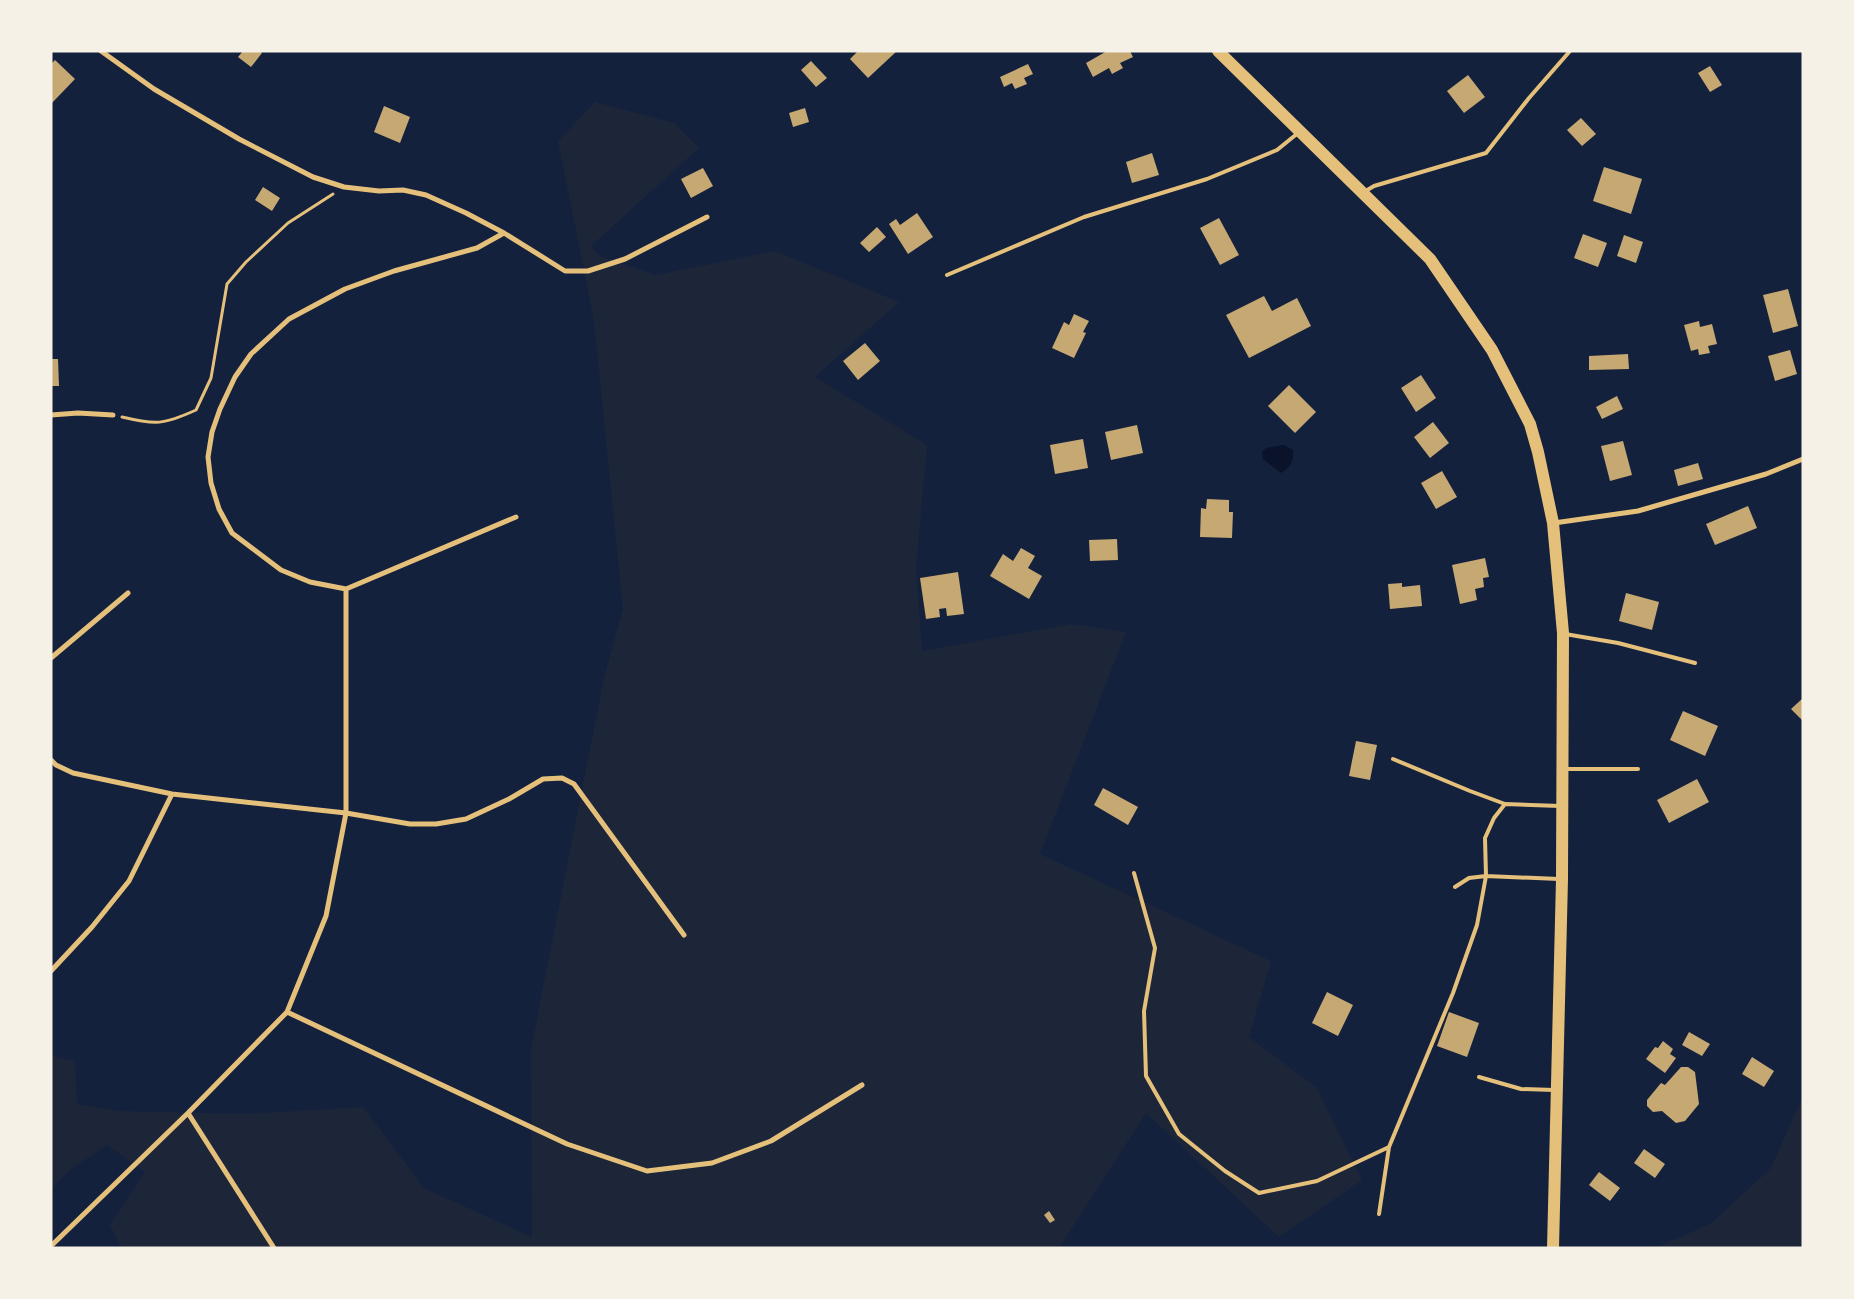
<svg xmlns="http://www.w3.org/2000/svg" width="1854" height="1299" font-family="'PT Serif',serif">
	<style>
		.green { fill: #1d2539 }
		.water { fill: #0b132b }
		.building { fill: #c6a872 }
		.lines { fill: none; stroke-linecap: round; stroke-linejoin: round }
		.path { stroke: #e5c07b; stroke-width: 3 }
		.service { stroke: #e5c07b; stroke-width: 4 }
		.minor { stroke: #e5c07b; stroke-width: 5 }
		.primary { stroke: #e5c07b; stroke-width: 12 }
	</style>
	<rect width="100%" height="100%" fill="#14213d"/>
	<path class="green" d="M595 102 674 123 699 148 591 246 599 256 656 275 775 251 899 302 815 377 927 445 916 567 922 651 1071 624 1126 632 1040 854 1271 961 1249 1037 1317 1088 1362 1180 1279 1237 1146 1113 1061 1245 1063 1248H122L110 1225 145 1172 107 1145 68 1171 51 1190V1056L75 1061 77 1104 118 1111 246 1114 363 1107 424 1188 532 1237 531 1049 604 678 623 609 594 320 558 141Z
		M1803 1096V1248H1655L1710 1224 1771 1168Z"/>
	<path class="water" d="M1284 445 1293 450C1294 462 1291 466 1281 473L1263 459 1262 452 1266 448Z"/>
	<path class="building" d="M243 51H260L262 53 251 67 238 57Z
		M858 51H897L868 78 850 59Z
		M1107 51H1130L1133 57 1120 63 1123 68 1112 74 1109 68 1093 77 1086 63Z
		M55 60 75 79 51 104V64Z
		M811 61 827 78 816 87 801 70Z
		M1028 64 1033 74 1024 78 1027 84 1015 89 1012 83 1004 87 1000 77Z
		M1710 66 1722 85 1710 92 1698 73Z
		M1468 75 1485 97 1464 113 1447 91Z
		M384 106 410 117 400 143 374 132Z
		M805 108 809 122 793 127 789 113Z
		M1581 118 1596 134 1582 146 1567 130Z
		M1152 153 1159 175 1132 183 1126 162Z
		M1604 167 1642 179 1631 214 1593 201Z
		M703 168 713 186 691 198 681 179Z
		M263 187 280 198 272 211 255 200Z
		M917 213 933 237 908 254 889 224 896 219 900 225Z
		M1219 218 1239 255 1220 265 1200 228Z
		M877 227 886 237 869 252 860 243Z
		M1583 234 1607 243 1598 267 1574 258Z
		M1624 235 1643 242 1636 263 1617 256Z
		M1788 289 1798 326 1773 333 1763 295Z
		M1264 296 1272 311 1297 298 1311 326 1249 358 1226 315Z
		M1074 314 1089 321 1083 332 1086 333 1074 358 1052 348 1064 322 1069 325Z
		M1699 321 1700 327 1712 324 1717 344 1708 346 1710 353 1699 355 1698 349 1691 351 1684 325Z
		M865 343 880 361 858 380 843 361Z
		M1790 350 1797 374 1775 381 1768 356Z
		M1628 354 1629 369 1589 370V356Z
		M51 359H58L59 386H51Z
		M1421 375 1436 398 1416 412 1401 388Z
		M1289 385 1316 412 1295 433 1268 406Z
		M1617 396 1623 409 1602 419 1596 407Z
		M1433 422 1449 443 1430 458 1414 437Z
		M1137 425 1143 453 1111 460 1105 432Z
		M1083 439 1088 468 1055 474 1050 445Z
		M1623 441 1632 475 1610 481 1601 446Z
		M1698 463 1703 479 1678 486 1674 470Z
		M1442 471 1457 497 1436 509 1421 483Z
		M1207 499 1229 500V512H1233L1232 538 1200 537 1201 508 1206 509Z
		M1748 506 1757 528 1715 545 1706 524Z
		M1117 539 1118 560 1090 561 1089 540Z
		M1021 548 1035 556 1028 568 1042 576 1029 599 990 576 1003 554 1013 561Z
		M1485 558 1489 577 1483 578 1484 587 1475 589 1477 600 1460 604 1452 565Z
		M958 572 964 614 947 616 946 608 939 609 940 617 926 619 920 578Z
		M1402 583V587L1420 585 1422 606 1390 609 1388 584Z
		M1626 593 1659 602 1652 630 1619 621Z
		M1803 698V721L1791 709Z
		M1683 711 1718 726 1705 756 1670 740Z
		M1356 741 1377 745 1370 780 1349 776Z
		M1697 779 1709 802 1669 823 1657 800Z
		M1103 788 1138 807 1128 825 1094 805Z
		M1327 992 1353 1005 1338 1036 1312 1023Z
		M1449 1012 1479 1023 1467 1057 1437 1046Z
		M1689 1032 1710 1044 1702 1056 1682 1045Z
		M1663 1041 1673 1049 1670 1054 1676 1058 1665 1073 1646 1059 1655 1047 1658 1048Z
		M1752 1057 1774 1071 1764 1087 1742 1074Z
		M1681 1067H1688L1695 1072 1699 1104 1685 1121 1676 1123 1662 1111 1653 1112 1647 1106V1100L1661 1083 1665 1085Z
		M1644 1149 1665 1164 1655 1178 1634 1163Z
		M1599 1172 1620 1188 1610 1201 1589 1185Z
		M1049 1211 1055 1220 1050 1223 1044 1215Z"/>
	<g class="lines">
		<path class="path" d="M122 417C156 425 163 425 196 410L211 378 227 284 246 262 288 223 333 194"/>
		<path class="service" d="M1364 192 1374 186 1486 153 1529 98 1570 51
			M947 275 1084 217 1207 179 1277 150 1298 133
			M1565 634 1618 643 1695 663
			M1393 759 1470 791 1505 804 1560 806
			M1566 769H1638
			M1134 873 1155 948 1144 1011 1146 1076 1179 1134 1225 1171 1259 1193 1317 1181 1389 1147
			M1455 887 1469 878 1486 876 1559 879
			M1479 1077 1521 1089 1554 1090
			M1379 1214 1389 1147 1453 993 1477 925 1486 876 1485 838 1494 818 1505 804"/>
		<path class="minor" d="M101 51 154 89 239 139 313 177 344 187 379 191 403 190 426 195 466 213 504 233 565 271H588L625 259 707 217
			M504 233 477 248 394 271 345 289 289 319 251 354 235 377 220 409 212 432 208 457 211 483 219 509 232 533 281 570 310 582 346 589 516 517
			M51 415 78 413 113 415
			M1554 523 1638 511 1766 474 1803 459
			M51 658 128 593
			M51 760 56 765 73 773 172 794 346 813 410 824H436L466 819 509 799 543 779 562 778 574 784 684 935
			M51 971 92 927 129 881 172 794
			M287 1012 567 1144 647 1171 712 1163 771 1141 862 1085
			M188 1113 274 1248
			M51 1246 188 1113 287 1012 326 916 346 813V589"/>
		<path class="primary" d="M1218 51 1430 259 1492 350 1530 424 1538 452 1553 523 1563 633 1562 879 1553 1248"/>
	</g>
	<rect width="1854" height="1299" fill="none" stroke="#f6f1e7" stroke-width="105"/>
</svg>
